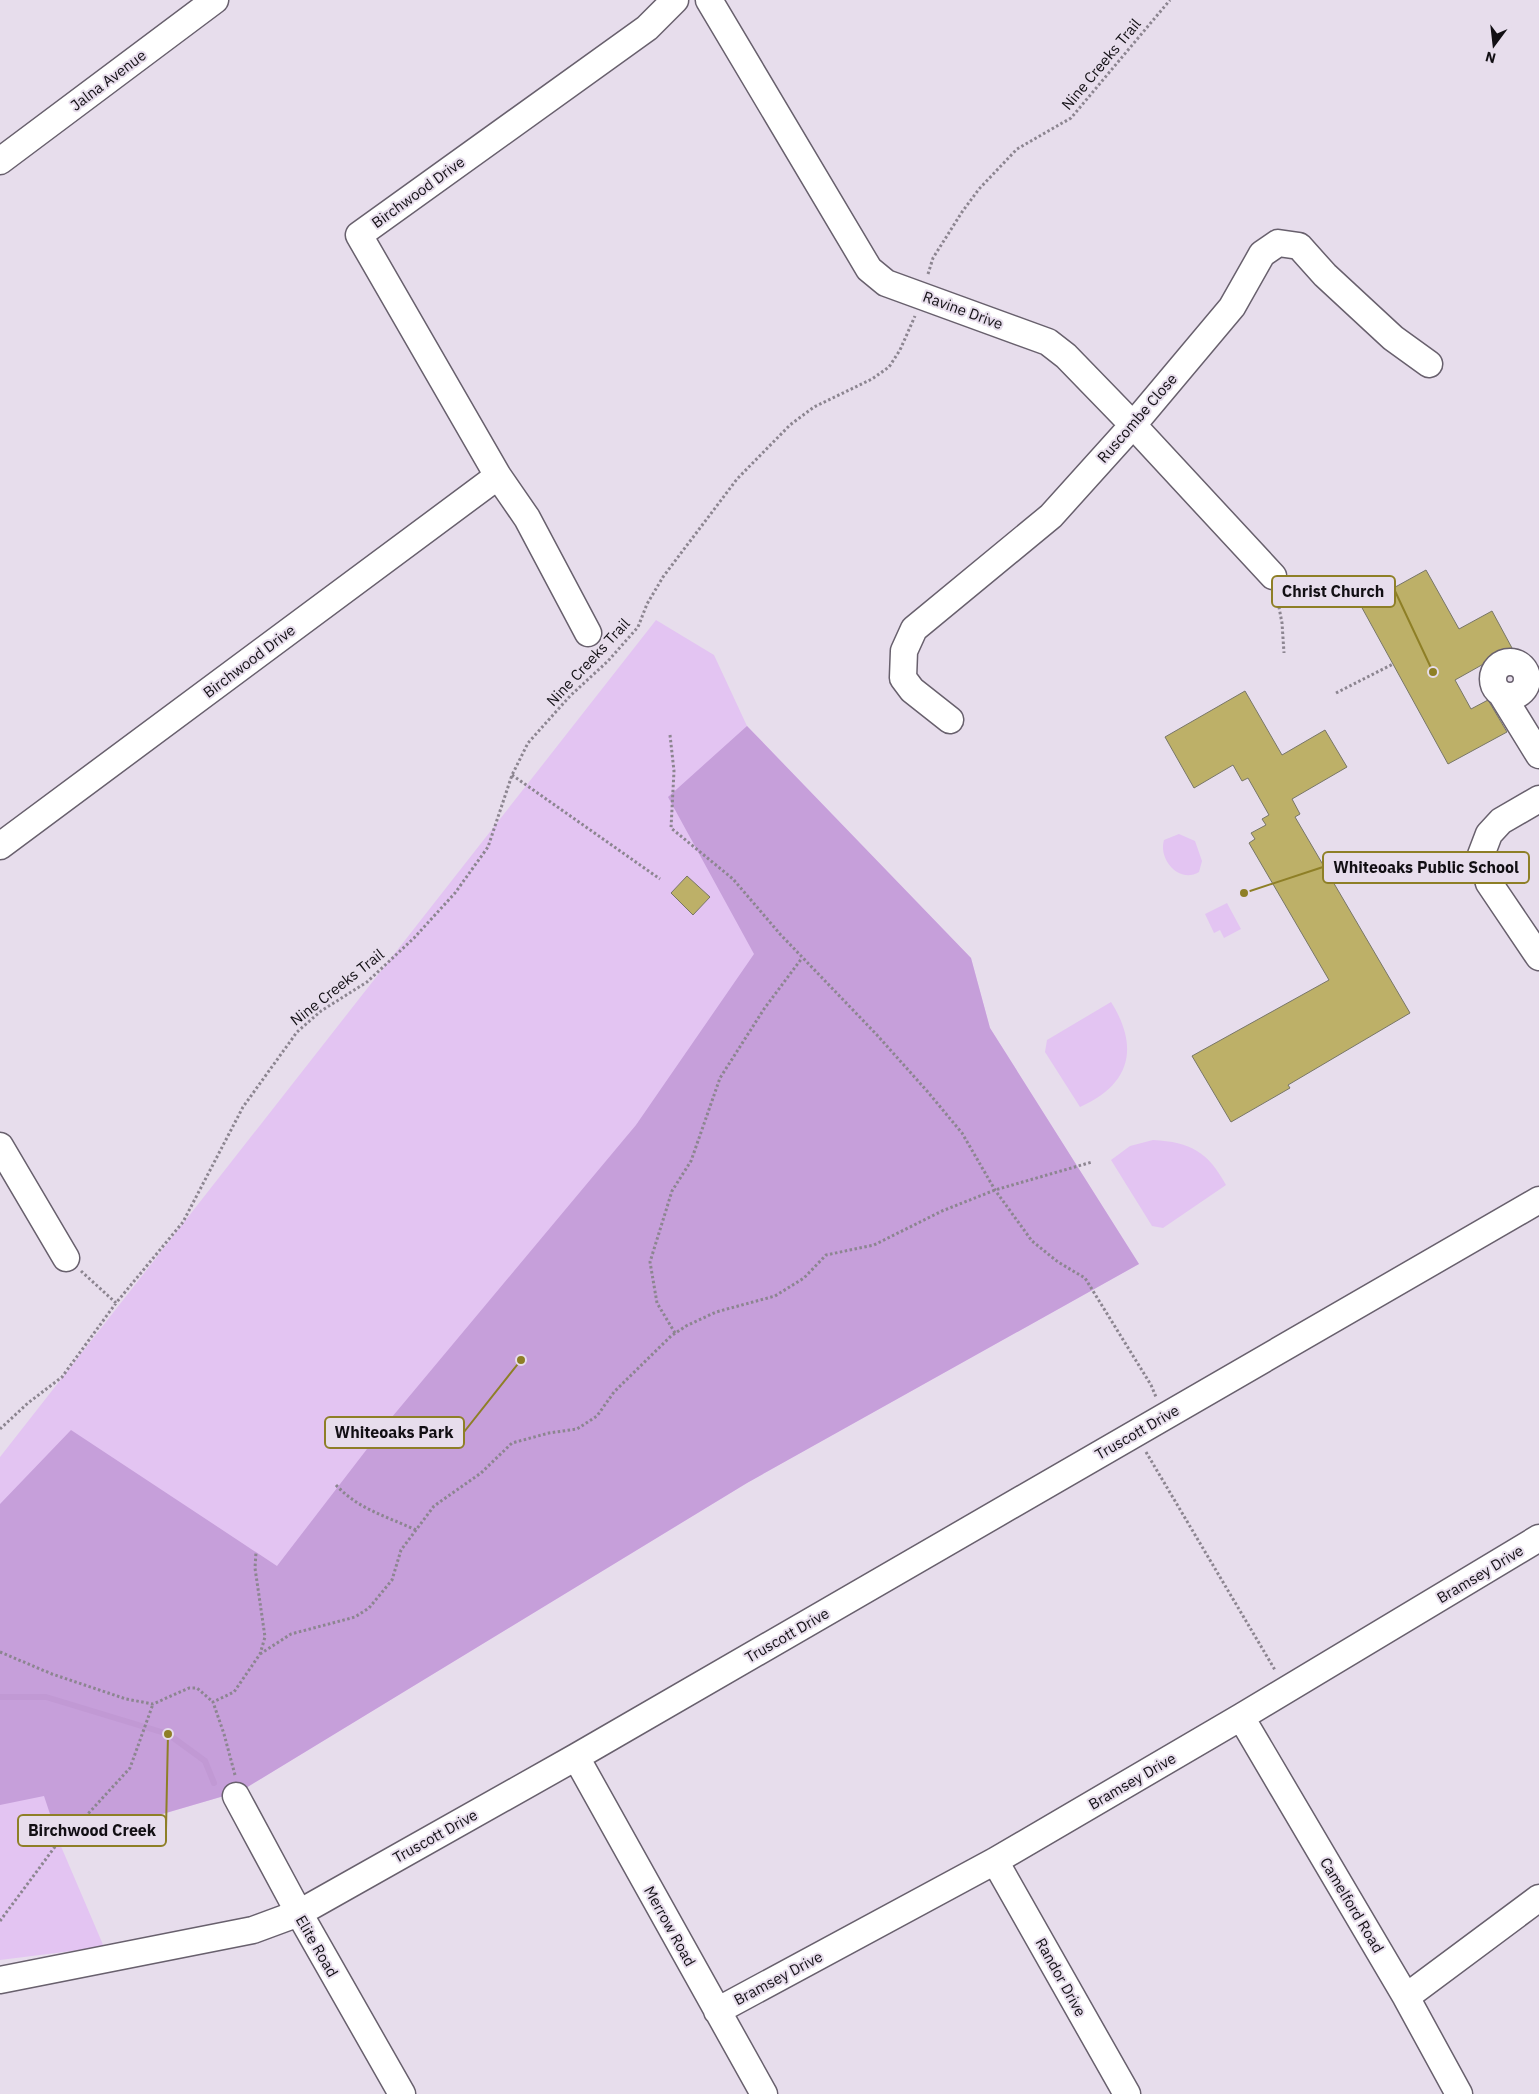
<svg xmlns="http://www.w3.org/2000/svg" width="1539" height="2094" font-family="'IBM Plex Sans',sans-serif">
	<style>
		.green { fill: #e3c4f2 }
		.forest { fill: #c69fda }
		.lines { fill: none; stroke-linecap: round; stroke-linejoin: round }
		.stream { stroke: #c199d4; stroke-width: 6 }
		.building { fill: #bdb068; stroke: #787667 }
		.minor-casing { stroke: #68606d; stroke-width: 29 }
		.path { stroke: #8c8590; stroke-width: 3; stroke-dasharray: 2.5 2.5; stroke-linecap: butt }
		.minor { stroke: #fff; stroke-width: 26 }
		.labels { text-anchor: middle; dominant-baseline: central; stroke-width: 4; stroke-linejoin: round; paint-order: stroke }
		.street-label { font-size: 15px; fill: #120f14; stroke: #e7ddec }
		.leader { fill: none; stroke: #8e7f26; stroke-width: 2 }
		.callout-dot { fill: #8e7f26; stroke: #e7ddec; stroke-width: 2 }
		.callout { fill: #e7ddec; stroke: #8e7f26; stroke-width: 2 }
		.callout-label { font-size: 16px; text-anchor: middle; font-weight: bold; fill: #120f14 }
	</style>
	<rect width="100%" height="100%" fill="#e7ddec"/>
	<path class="green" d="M656 620 714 655 747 726 971 958 990 1028 1139 1264 747 1483 241 1791 60 1844 104 1947 0 1960V1457Z
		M1179 834 1195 841 1202 861 1199 872C1179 884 1158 859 1164 840Z
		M1227 903 1241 929 1224 938 1220 930 1214 933 1205 914Z
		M1111 1002C1140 1048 1130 1085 1080 1107L1045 1052 1047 1040Z
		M1153 1140C1191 1142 1208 1152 1226 1185L1163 1228 1152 1226 1111 1160 1130 1146Z"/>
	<path class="forest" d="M747 726 971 958 990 1028 1139 1264 747 1483 241 1791 60 1844 44 1796 0 1805V1504L71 1430 277 1566 387 1423 636 1125 754 954 668 797Z"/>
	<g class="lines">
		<path class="stream" d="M0 1697H46L168 1734 205 1761 214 1783"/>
	</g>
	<path class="building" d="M1426 570 1459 629 1492 611 1512 648 1455 680 1471 709 1488 700 1507 732 1448 764 1361 606Z
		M1245 691 1282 755 1325 730 1347 767 1292 799 1300 814 1295 817 1410 1013 1288 1085 1290 1088 1231 1122 1192 1056 1329 980 1249 843 1255 839 1251 833 1266 825 1262 819 1269 815 1248 778 1242 781 1233 765 1194 788 1165 737Z
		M687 876 710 897 693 915 671 893Z"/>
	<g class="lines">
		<defs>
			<path id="minor" d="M709 0 869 269 886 283 1048 342 1066 356 1133 425 1273 576
				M0 161 215 0
				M588 633 527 518 498 476 359 235 647 28 675 0
				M1493 679a17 17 0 1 1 34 0a17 17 0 1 1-34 0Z
				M1502 695 1539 755
				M950 720 912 690 903 678 904 651 914 629 1051 516 1133 425 1232 307 1262 254 1278 243 1299 246 1325 275 1393 338 1429 364
				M1539 799 1501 821 1489 834 1481 855 1489 883 1539 957
				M0 846 498 476
				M0 1146 66 1258
				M1241 1717 1406 1997 1459 2094
				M576 1757 764 2094
				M236 1796 299 1913 402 2094
				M995 1861 1127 2094
				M0 1980 253 1930 299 1913 576 1757 1539 1200
				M1406 1997 1539 1898
				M717 2011 995 1861 1241 1717 1539 1538"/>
		</defs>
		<use href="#minor" class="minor-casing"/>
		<path class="path" d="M928 274 933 258 962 212 979 189 1017 149 1071 118 1170 0
			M1277 597 1282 623 1284 653
			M1336 693 1393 664
			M670 735 674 771 671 828 733 879 780 934 877 1035 927 1091 962 1133 995 1190 1032 1241 1058 1262 1085 1278 1151 1385 1156 1397
			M512 775 660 879
			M81 1271 116 1303
			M675 1333 657 1303 650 1262 672 1191 691 1161 720 1078 764 1009 802 958
			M0 1429 28 1403 62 1377 116 1303 183 1222 243 1107 297 1032 321 1011 367 982 414 938 455 893 488 847 512 775 528 743 570 696 608 661 638 627 647 604 663 577 737 479 790 425 814 407 872 379 889 367 900 350 915 316
			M1146 1452 1275 1670
			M336 1485C358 1509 386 1516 416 1530
			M0 1652 52 1674 126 1699 153 1704 189 1688H197L213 1702
			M260 1654 291 1634 355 1617 369 1608 392 1580 401 1550 434 1506 481 1473 512 1443 549 1433 577 1429 597 1416 614 1392 671 1336 686 1326 716 1312 775 1296 804 1278 826 1255 874 1245 942 1211 995 1190 1092 1162
			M235 1775 224 1734 213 1702 234 1692 260 1654 265 1637 255 1568 256 1552
			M0 1921 63 1836 75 1828 130 1768 153 1704"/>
		<use href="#minor" class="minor"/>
	</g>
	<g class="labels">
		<g class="street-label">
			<text transform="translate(1101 64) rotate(-50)">Nine Creeks Trail</text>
			<text transform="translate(108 80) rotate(-37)">Jalna Avenue</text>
			<text transform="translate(418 192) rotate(-36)">Birchwood Drive</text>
			<text transform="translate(963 310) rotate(20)">Ravine Drive</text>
			<text transform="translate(1137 418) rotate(-49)">Ruscombe Close</text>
			<text transform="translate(249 661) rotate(-37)">Birchwood Drive</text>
			<text transform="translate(588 662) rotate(-47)">Nine Creeks Trail</text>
			<text transform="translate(337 987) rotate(-38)">Nine Creeks Trail</text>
			<text transform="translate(1137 1432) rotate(-30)">Truscott Drive</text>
			<text transform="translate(1480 1574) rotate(-31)">Bramsey Drive</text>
			<text transform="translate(787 1635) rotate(-30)">Truscott Drive</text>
			<text transform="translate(1132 1781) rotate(-30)">Bramsey Drive</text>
			<text transform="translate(435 1836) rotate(-29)">Truscott Drive</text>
			<text transform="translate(1352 1905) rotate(59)">Camelford Road</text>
			<text transform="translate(670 1926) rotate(61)">Merrow Road</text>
			<text transform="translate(317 1946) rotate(60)">Elite Road</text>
			<text transform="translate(1061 1977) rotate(61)">Randor Drive</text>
			<text transform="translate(778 1978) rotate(-28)">Bramsey Drive</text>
		</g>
	</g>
	<path class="leader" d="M1433 672L1395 591M1244 893L1323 867M521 1360L464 1432M168 1734L166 1830"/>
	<g class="callout-dot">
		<circle cx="1433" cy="672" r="5"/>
		<circle cx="1244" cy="893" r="5"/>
		<circle cx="521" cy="1360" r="5"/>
		<circle cx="168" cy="1734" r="5"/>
	</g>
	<g class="callout">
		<rect x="1272" y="576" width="123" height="31" rx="5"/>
		<rect x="1323" y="852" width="206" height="31" rx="5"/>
		<rect x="325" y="1417" width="139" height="31" rx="5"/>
		<rect x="18" y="1815" width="148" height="31" rx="5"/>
	</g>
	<g class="callout-label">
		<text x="1333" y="597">Christ Church</text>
		<text x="1426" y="873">Whiteoaks Public School</text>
		<text x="394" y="1438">Whiteoaks Park</text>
		<text x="92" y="1836">Birchwood Creek</text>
	</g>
	<g transform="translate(1494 45) rotate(195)" stroke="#e7ddec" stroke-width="4" paint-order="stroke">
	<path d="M0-4L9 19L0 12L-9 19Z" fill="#120f14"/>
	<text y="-8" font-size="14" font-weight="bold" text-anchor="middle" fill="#120f14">N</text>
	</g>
</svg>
